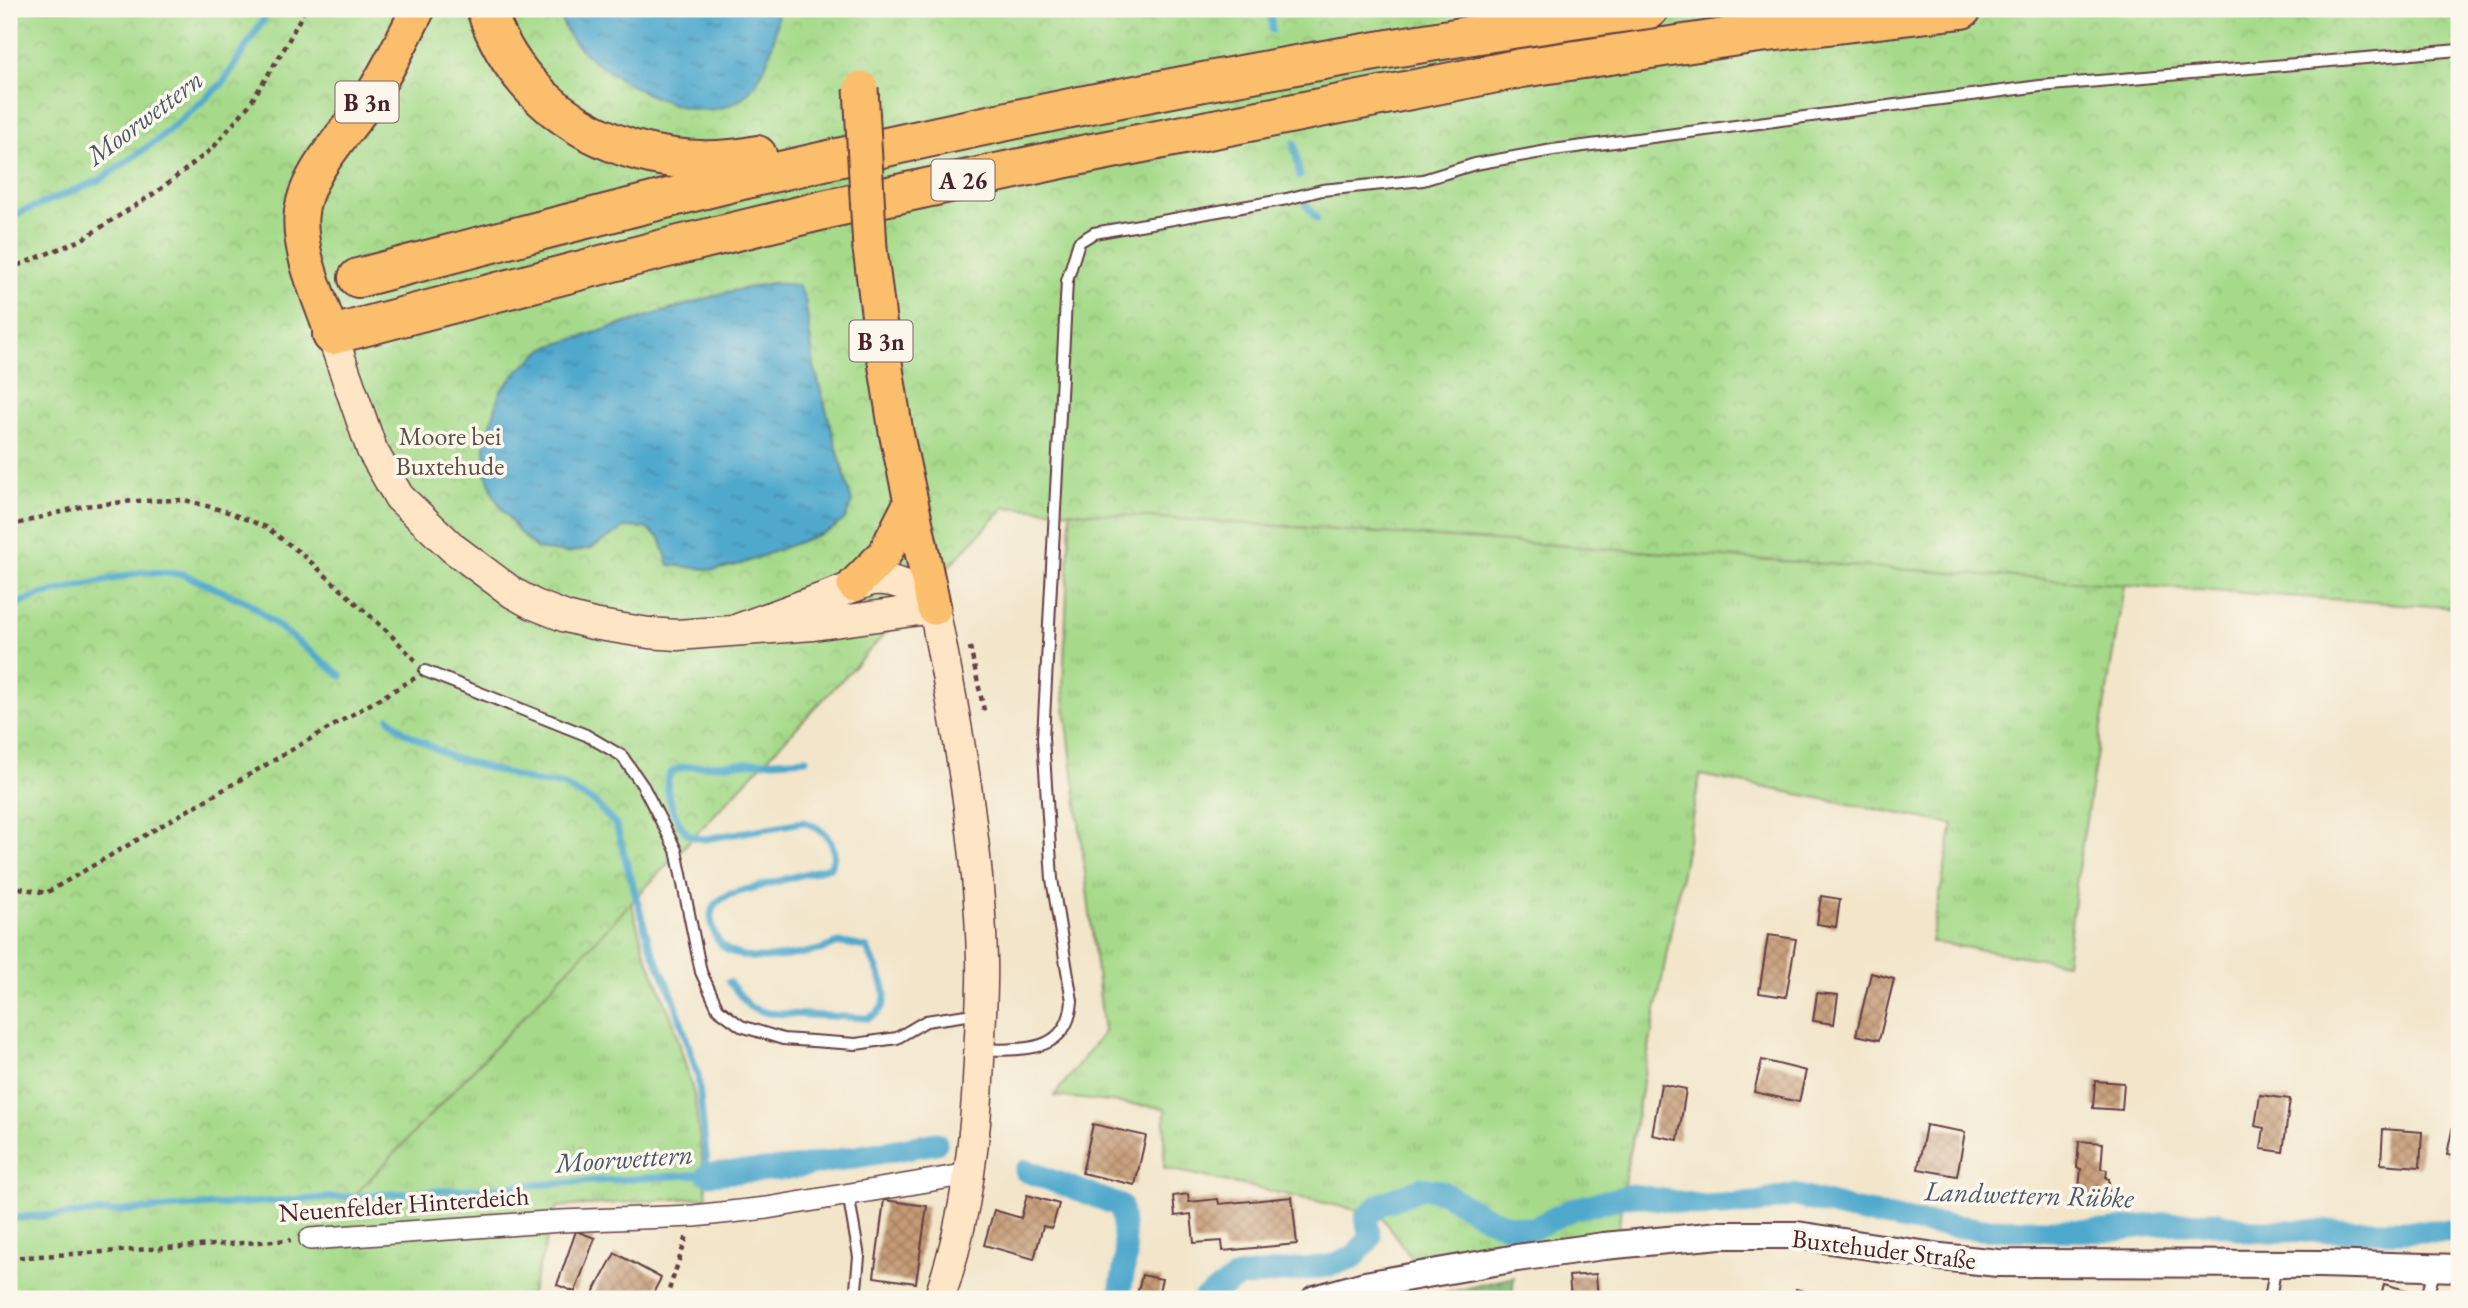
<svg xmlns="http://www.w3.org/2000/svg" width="2468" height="1308" font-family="'EB Garamond',serif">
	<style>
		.grass { fill: url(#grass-tufts); stroke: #787c5a; stroke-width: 2 }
		.forest { fill: url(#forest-crowns); stroke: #676c50; stroke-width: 2 }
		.park { fill: url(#park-crowns); stroke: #787c5a; stroke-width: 2 }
		.water { fill: url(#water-ripples); stroke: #4c647c; stroke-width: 2 }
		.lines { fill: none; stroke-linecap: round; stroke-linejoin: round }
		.stream { stroke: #4fa9cd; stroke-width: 7 }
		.canal { stroke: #4fa9cd; stroke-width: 23 }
		.building { fill: url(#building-cross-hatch) }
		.service-casing { stroke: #633d43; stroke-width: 14 }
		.minor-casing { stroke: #633d43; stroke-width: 24 }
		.tertiary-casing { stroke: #633d43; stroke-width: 30 }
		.secondary-casing { stroke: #633d43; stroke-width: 33 }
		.primary-casing { stroke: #633d43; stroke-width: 37 }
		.motorway-casing { stroke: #633d43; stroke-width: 42 }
		.path { stroke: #633d43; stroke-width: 4.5; stroke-dasharray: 5 5; stroke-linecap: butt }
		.service { stroke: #fff; stroke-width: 10 }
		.minor { stroke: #fff; stroke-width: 21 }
		.tertiary { stroke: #fff; stroke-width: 26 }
		.secondary { stroke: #fde5c5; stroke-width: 30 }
		.primary { stroke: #fabe6d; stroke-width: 33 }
		.motorway { stroke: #fabe6d; stroke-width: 38 }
		.primary-bridge-casing { stroke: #633d43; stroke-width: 37; stroke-linecap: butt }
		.primary-bridge { stroke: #fabe6d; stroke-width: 33 }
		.labels { text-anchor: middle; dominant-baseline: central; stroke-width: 7; stroke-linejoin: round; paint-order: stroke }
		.shield { fill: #fbf7ec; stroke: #7f6065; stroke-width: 2 }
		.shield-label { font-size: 24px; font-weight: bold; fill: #4a1f2b }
		.park-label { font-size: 26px; fill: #614e43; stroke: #fbf7ec }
		.street-label { font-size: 26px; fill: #4a1f2b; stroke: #fbf7ec }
		.water-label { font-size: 28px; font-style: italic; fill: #4c566c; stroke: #fbf7ec }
	</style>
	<defs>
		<pattern id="grass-tufts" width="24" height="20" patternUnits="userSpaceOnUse" patternTransform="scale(1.75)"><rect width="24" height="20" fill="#a6da8a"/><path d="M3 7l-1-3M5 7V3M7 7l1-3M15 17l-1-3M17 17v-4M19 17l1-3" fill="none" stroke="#90bb77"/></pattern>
		<pattern id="forest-crowns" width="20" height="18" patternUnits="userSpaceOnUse" patternTransform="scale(1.75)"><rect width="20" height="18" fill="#84ba76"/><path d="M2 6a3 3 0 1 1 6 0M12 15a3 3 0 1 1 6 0" fill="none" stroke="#6e9761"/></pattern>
		<pattern id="park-crowns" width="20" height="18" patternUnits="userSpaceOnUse" patternTransform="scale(1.75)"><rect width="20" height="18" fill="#a6da8a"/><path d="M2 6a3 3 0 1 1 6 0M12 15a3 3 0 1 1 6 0" fill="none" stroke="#90bb77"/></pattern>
		<pattern id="water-ripples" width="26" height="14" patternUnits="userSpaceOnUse" patternTransform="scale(1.75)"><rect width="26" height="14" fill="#4fa9cd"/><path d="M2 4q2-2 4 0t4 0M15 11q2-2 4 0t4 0" fill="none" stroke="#4489a7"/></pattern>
		<pattern id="building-cross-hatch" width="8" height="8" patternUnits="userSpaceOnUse" patternTransform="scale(1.75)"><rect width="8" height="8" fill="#c69b76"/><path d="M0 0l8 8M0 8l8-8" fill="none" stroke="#a37e61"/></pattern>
	</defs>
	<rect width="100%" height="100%" fill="#fbf7ec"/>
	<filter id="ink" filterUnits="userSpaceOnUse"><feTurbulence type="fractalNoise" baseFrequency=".0143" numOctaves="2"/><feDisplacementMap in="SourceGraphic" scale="14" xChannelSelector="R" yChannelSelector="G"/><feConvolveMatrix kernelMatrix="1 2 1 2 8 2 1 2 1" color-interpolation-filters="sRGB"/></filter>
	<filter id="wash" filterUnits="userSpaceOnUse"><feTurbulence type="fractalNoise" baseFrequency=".00686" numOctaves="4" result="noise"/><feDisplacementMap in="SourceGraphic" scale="28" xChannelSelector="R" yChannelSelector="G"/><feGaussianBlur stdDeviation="1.57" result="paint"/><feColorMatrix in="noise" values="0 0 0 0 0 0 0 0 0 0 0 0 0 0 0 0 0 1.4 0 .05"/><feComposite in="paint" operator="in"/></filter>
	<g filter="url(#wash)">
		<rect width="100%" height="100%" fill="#f2e5ca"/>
		<path class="grass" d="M2206 80 2078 869 2066 963 1931 942 1953 824 1700 775 1626 1171 1617 1238 1418 1267 1380 1215 1164 1168 1165 1108 1054 1096 1104 1032 1063 688 1081 262Z
			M9 619 620 862 644 950 673 1021 694 1095 707 1197 557 1207 529 1299H9Z"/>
		<path class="forest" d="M1514 1277 1512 1299H1421Z"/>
		<path class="park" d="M9 9H2459V608L1005 507 353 1197 9 1221Z"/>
		<path class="water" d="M558 9H778C775 46 763 98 720 108 678 119 601 73 574 42 566 33 561 20 558 9Z
			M772 283 798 285 805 299 814 366 852 502 845 519 831 530 741 564 715 570 669 565 660 538 645 528 626 527 591 548 567 553 537 549 518 531 495 498 486 474 485 446 500 392 519 370 545 348 727 292Z"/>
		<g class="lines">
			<path class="stream" d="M1270 9 1272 30
				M1294 143 1300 176
				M1306 205 1317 219
				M9 217 100 180 159 139 223 83 270 9
				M9 607 40 595 143 572 183 574 249 603 341 676
				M729 982 750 1007 767 1013 868 1018C901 1005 877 970 867 948 859 946 848 943 840 943 833 944 826 949 819 950 781 958 714 973 711 917 711 903 721 899 731 894L830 867C842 846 823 827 803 822L705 839C699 838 693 838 688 834 677 826 659 783 672 772 675 769 680 769 683 767L806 759
				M9 1218 708 1174 698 1076 674 999 649 943 616 825 594 802 561 784 535 782 451 757 404 732 389 718"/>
			<path class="canal" d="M1026 1171 1121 1206 1126 1256 1119 1299
				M708 1174 793 1168 936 1143
				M1204 1299 1238 1277 1329 1266 1354 1257 1370 1238 1366 1218 1379 1205 1422 1188 1441 1191 1481 1215 1506 1225 1532 1229 1573 1209 1632 1195 1705 1206 1756 1203 1793 1195 1852 1210 1916 1222 1980 1229 2106 1231 2162 1224 2214 1222 2249 1231H2459"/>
		</g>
		<g id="blocks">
			<path class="building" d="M1821 896 1840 899 1836 927 1817 924Z
				M1768 935 1796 939 1786 997 1759 993Z
				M1871 973 1894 979 1879 1040 1856 1035Z
				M1817 993 1838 995 1834 1024 1813 1021Z
				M1762 1060 1806 1071 1799 1102 1754 1092Z
				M2095 1081 2124 1083 2122 1110 2093 1108Z
				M1661 1084 1686 1089 1678 1140 1652 1135Z
				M2260 1095 2290 1099 2283 1152 2261 1149 2264 1128 2255 1126Z
				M1093 1124 1146 1136 1135 1185 1082 1173Z
				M1926 1125 1965 1132 1957 1176 1918 1169Z
				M2453 1125 2459 1126V1157L2447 1155Z
				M2383 1129 2422 1132 2420 1167 2381 1164Z
				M2079 1141 2103 1143 2101 1169 2107 1170 2106 1178 2109 1179V1191H2105L2104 1201 2078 1198 2081 1169 2077 1168Z
				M1188 1194 1189 1202 1218 1199 1219 1204 1292 1197 1297 1244 1223 1251 1222 1241 1194 1243 1191 1214 1175 1216 1173 1196Z
				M1027 1195 1059 1204 1052 1228 1043 1226 1034 1259 984 1245 994 1210 1021 1218Z
				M884 1200 927 1206 916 1283 874 1277Z
				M576 1231 595 1238 575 1292 557 1285Z
				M615 1253 661 1278 650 1299H590Z
				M1596 1274 1598 1299H1571L1569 1276Z
				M1142 1275 1162 1279 1157 1299H1136Z
				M2384 1284 2421 1294 2420 1299H2380Z
				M1796 1289 1823 1296V1299H1793Z"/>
		</g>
	</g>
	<g filter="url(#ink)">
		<use href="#blocks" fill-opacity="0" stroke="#633d43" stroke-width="2"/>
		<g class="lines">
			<defs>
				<path id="service" d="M425 671 586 735 622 756 643 786 676 850 701 972 718 1009 741 1026 783 1039 856 1044 897 1038 926 1021 980 1013
					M981 1050C1023 1049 1068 1054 1072 1001L1052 879 1043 738 1067 281 1079 242 1094 233 1287 199 1322 190 1423 180 1475 164 1553 150 2040 86 2459 50
					M848 1193 859 1257 855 1299
					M2270 1299 2276 1264
					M2426 1299 2435 1270"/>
				<path id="minor" d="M310 1239 561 1221 694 1216 767 1208 969 1174"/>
				<path id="tertiary" d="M1315 1299 1365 1285 1517 1258 1604 1246 1720 1235H1797L1941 1257 1998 1263 2319 1264 2459 1268"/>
				<path id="secondary" d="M332 335 372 450 399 497 454 549 513 593 533 604 566 617 593 624 649 633 677 635 813 625 934 608
					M738 629 872 580C896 578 920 589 934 608 957 724 979 841 982 959 983 993 980 1026 979 1060 976 1141 966 1223 939 1299"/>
				<path id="primary" d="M870 249 882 343 896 432 934 608
					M332 335C320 298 299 256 301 217 303 174 347 133 370 98 388 70 403 39 418 9
					M854 585 884 555 910 504"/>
				<path id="motorway" d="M486 9C523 123 644 178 757 155
					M358 278C493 243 628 207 763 175 1055 107 1351 50 1649 9
					M332 335 659 250 832 208 1067 158 1522 68 1752 34 1962 9"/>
			</defs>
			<use href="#service" class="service-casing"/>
			<use href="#minor" class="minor-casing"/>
			<use href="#tertiary" class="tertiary-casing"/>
			<use href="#secondary" class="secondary-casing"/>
			<use href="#primary" class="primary-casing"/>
			<use href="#motorway" class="motorway-casing"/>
			<path class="path" d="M9 269 81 240 158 191 213 148 249 105 284 49 305 9
				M9 526 83 506 133 501 185 500 225 511 266 527 303 555 389 633 416 661
				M970 647 985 715
				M9 886 46 893 415 678
				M9 1258 291 1240
				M666 1299 687 1236"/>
			<use href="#service" class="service"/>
			<use href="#minor" class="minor"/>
			<use href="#tertiary" class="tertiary"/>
			<use href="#secondary" class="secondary"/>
			<use href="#primary" class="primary"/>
			<use href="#motorway" class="motorway"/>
			<defs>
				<path id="primary-bridge" d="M861 88 870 249"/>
			</defs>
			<use href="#primary-bridge" class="primary-bridge-casing"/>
			<use href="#primary-bridge" class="primary-bridge"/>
		</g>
	</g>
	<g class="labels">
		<g class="shield">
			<rect x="335.5" y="81.5" width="63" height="41" rx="5"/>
			<rect x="931.5" y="159.5" width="63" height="41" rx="5"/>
			<rect x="849.5" y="320.5" width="63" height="41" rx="5"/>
		</g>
		<g class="shield-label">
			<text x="367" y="102">B 3n</text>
			<text x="963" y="180">A 26</text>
			<text x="881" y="341">B 3n</text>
		</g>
		<g class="park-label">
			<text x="450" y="436">Moore bei<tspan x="450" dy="30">Buxtehude</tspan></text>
		</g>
		<g class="street-label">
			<text transform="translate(404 1204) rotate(-4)">Neuenfelder Hinterdeich</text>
			<text transform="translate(1884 1249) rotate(7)">Buxtehuder Straße</text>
		</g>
		<g class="water-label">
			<text transform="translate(144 117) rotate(-37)">Moorwettern</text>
			<text transform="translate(624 1158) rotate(-4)">Moorwettern</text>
			<text transform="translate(2029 1194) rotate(2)">Landwettern Rübke</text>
		</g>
	</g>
	<rect width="2468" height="1308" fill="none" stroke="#fbf7ec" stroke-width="35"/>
</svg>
